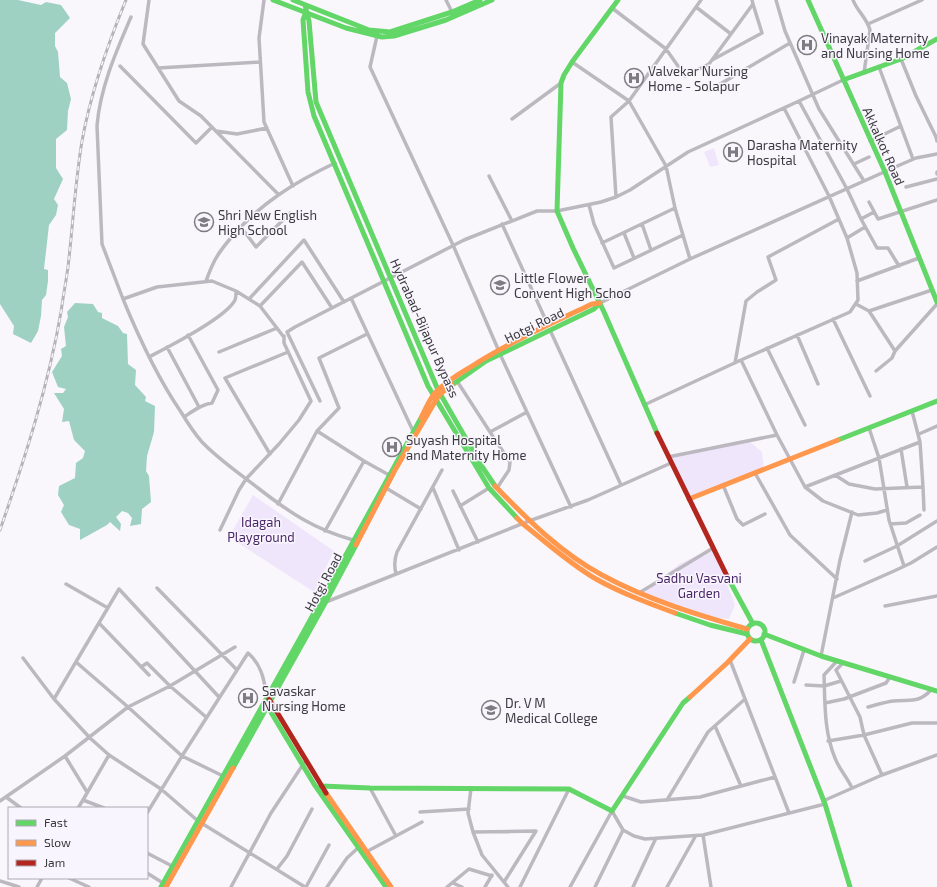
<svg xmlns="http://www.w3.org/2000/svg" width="937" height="887" font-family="'Exo 2',sans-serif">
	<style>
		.green { fill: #f0e6fb }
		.water { fill: #9ed1c2 }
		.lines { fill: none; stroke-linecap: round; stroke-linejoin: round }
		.street { stroke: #bcb8c0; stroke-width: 3.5 }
		.fast { stroke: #63d668; stroke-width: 5 }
		.slow { stroke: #ff974d; stroke-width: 5 }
		.jam { stroke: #b3261e; stroke-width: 5 }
		.rail-casing { stroke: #b5b2b8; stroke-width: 3 }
		.rail { stroke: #f9f5fe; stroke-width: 1.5; stroke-dasharray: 4.5; stroke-linecap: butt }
		.labels { text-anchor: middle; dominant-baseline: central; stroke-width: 3; stroke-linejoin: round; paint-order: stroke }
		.poi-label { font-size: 13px; fill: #3b3a3d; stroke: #f9f5fe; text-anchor: start }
		.street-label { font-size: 13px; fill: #3b3a3d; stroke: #f9f5fe }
		.park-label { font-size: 13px; fill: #492667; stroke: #f9f5fe }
	</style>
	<rect width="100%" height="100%" fill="#f9f7fc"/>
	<path class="green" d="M714 148 719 165 710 167 704 152Z
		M749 441 762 452 764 469 689 499 668 457Z
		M253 495 334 551 314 592 229 537Z
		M713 548 735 605 729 619 712 617 643 594 679 564Z"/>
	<path class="water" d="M0 0H18L41 5 46 2 61 5 70 18 55 33V46L58 52 60 77 67 83 71 99 68 111 67 130 56 139V168L63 179 54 199 58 205 56 215 49 225 44 269 48 270V281L46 295 42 300 41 316 38 331 31 343 13 334 14 326 0 304Z
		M75 303 93 304 98 312 102 313V318L118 326 123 333 127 334 128 364 136 370 135 385 146 397 145 401 155 406 154 432 147 456 146 471 149 476 151 502 142 509 141 524 130 526 132 518 128 513 122 511 116 517 121 524 120 531 110 522 107 525 80 540V529L69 525 61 512 64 505 58 495 59 486 75 478 76 463 83 458 85 451 74 440 69 421 62 422 64 409 54 393H63L66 389 58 387 52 372 62 356 61 349 66 346 64 327 68 317 67 312Z"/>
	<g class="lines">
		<path class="street" d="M149 0 143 44 179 101 201 116 278 194
			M264 0 259 38 264 122 293 186
			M446 0 452 12
			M776 0 785 31 819 109 864 181
			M853 0C857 11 867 18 870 30L864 73
			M696 7 731 34
			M612 8 666 49 685 76 709 64 753 4 752 0
			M868 24 922 0
			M377 36 370 67 453 245 498 349
			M901 59 916 96 936 137 937 141
			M712 60 762 33 753 4
			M572 62 629 101 666 166 675 208 690 259
			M120 66 196 143 212 127
			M879 67 913 159
			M158 68 260 62
			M710 90 790 43
			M799 101 847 189 861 219 877 248H888L899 266
			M512 119 561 83
			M216 131 237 134 267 128
			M870 141 901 126
			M854 164 869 157
			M937 172V174
			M489 176 512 221
			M906 187 937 179
			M616 197 611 117 629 101 701 0
			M869 202 878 219 937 200
			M589 205 594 224 614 268 683 235
			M861 219 874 212
			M502 224 548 325
			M642 224 651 250
			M241 227 256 247 290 213
			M624 233 634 258
			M847 238 865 227
			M602 243 675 208
			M206 281C208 276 210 270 213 264 217 255 224 246 230 239 259 204 295 182 335 163
			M857 281 919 258
			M351 298 413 431
			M123 299 102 244 97 126C100 88 116 52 131 17
			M249 299 304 240 344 302
			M600 303 690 259 902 164 916 158 937 154
			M856 304 869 311 895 351
			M260 306 302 262 332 308
			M869 311 932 290
			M833 319 870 396
			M550 330 621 485
			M797 335 818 384
			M283 336 260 306 236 291 212 281 157 287 123 299C139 338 157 377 181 412 187 422 194 433 202 442 217 458 240 474 258 488 290 513 314 529 353 540
			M167 347 199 407
			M767 348 805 425
			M219 352 277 328
			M500 354 571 507
			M149 357C168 347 226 318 235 300 236 298 236 294 236 291
			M741 360 850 312 858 300 857 273 847 238 829 196 784 108
			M735 363 746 301 757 292 776 280 768 257 839 219
			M876 371 892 358 895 351 937 304
			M457 381 490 432 527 412
			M320 401 287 332 295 327 464 240 537 211H557L601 202 616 197 630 190 688 152 799 101 843 80
			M644 405 741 360 777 435
			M184 417C193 411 202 404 212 403L218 390 188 335
			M869 428 879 458 889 520 904 566
			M317 431 364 461 389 475
			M490 432 510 462 509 470 497 488
			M919 434 937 426
			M901 449 907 487
			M270 454 225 378 288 352
			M668 457 777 435 805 487 823 501 858 515 877 513 887 510
			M755 473 790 535 837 579
			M835 475 849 484 875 489 923 487 920 442
			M723 485 737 519 743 525 765 514
			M805 487 920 442 912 411
			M923 487 924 510
			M386 488 421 509
			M433 488 459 550
			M453 491 478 542
			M278 504 317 431 339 408 319 358 367 334
			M460 506 489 488
			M890 524 906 523 920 515
			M220 530 239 490 246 479 279 444 299 420 311 401 284 343V336
			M325 531 364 461
			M865 561 897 546 937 521
			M396 574C394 566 394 560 397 552L442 470
			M66 584 108 608
			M157 588 237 670
			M639 593 713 548
			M833 598 894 571 911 563 937 547
			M326 602 529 521 588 500 671 463
			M885 606 937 596
			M99 623 149 675
			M821 656 840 560 852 512
			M23 658 54 699 90 738 109 755 161 789 198 821 305 887
			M730 660 789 813
			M837 661 824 675C825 703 824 732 835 758 839 769 847 777 852 788
			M76 662 128 707 182 756 248 653C262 665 264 680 267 697
			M843 663 836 670 860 717 864 735 882 775
			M141 667 147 663 170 686 206 717
			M794 682 804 650
			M806 685 824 686 841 681
			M54 699 119 589 219 697
			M825 703 844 699 886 683 890 677
			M868 707C876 705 885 702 893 701 910 699 918 704 931 690
			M715 726 741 786
			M828 741 864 735 912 723H937
			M65 756 87 792
			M370 788 396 836
			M471 788 468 813 473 832 482 855 508 887
			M623 796 641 802 700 797 775 777
			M6 797 21 808
			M83 800 109 755
			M667 800 708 732 745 699
			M0 801 65 756 128 707 170 686 235 647
			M823 801 882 775 937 755
			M78 808 83 800 104 808
			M612 811 623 830 634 836 645 839 703 835 825 804
			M420 812 469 809
			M147 813 182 756 223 776
			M473 832 536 831 504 882
			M703 835 711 887
			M366 852 422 822
			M147 853 172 866
			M277 869 287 856 312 809
			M147 873 163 883
			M69 878 89 887
			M0 881 19 887
			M453 883 462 887
			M37 887 42 878
			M231 887 271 813 304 763
			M306 887 329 845
			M327 887 347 858 360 846
			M447 887 469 869 492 876
			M485 887 492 875
			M520 887 569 789
			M570 887 612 811
			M595 887 623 830
			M633 887 656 838
			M667 887 695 837"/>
		<path class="fast" d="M273 0 346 28 382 37 394 36 446 20 492 0
			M293 0 369 30 390 32 452 12 480 0
			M618 0 572 62 564 75 561 83 557 211 573 248 604 312 657 433
			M808 0 885 172 937 302
			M305 5 309 21 316 102 438 390 481 465 495 486
			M306 12 303 20 308 92 314 116 428 386 489 488 517 518
			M843 80 901 59 937 39
			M452 385 486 361 594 309 600 303
			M838 440 937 401
			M727 576 753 624
			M675 613 710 625 747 634
			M747 632a9 9 0 1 1 18 0a9 9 0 1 1-18 0Z
			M764 634 821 656 937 691
			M761 640 825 804 850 887
			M266 704 314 784 386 887
			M233 768 324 605 356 545
			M321 786 370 788 569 789 612 811 683 703 690 697
			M161 887 303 633 421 418"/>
		<path class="slow" d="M421 418C425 410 429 400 434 394 444 383 457 375 469 368 508 343 550 324 592 304L600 303
			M495 486C527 519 561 553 602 575 648 600 698 615 747 629
			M689 499 838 440
			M517 518 523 524C547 543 570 564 596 579 621 593 648 603 675 613
			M356 545 395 470 436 400 440 394 452 385
			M690 697 727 663 750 639
			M326 793 391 887
			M166 887 233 768"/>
		<path class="jam" d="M657 433 727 576
			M269 699 326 793"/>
		<defs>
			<path id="rail" d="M0 530C25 458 48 387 61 312 63 297 66 282 68 267 73 225 75 183 82 141 91 92 107 46 126 0"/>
		</defs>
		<use href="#rail" class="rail-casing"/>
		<use href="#rail" class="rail"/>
	</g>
	<defs>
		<symbol id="hospital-ring" viewBox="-11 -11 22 22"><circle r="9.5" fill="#f9f5fe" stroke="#7e7c80" stroke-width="1.5"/><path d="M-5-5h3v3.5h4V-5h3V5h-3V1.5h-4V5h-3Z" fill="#7e7c80"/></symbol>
		<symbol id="university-ring" viewBox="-11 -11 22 22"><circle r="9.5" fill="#f9f5fe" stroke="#7e7c80" stroke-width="1.5"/><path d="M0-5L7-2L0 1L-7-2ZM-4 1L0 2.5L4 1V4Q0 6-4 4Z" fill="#7e7c80"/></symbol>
	</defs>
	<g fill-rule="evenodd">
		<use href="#hospital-ring" x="796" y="34" width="22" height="22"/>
		<use href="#hospital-ring" x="623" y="67" width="22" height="22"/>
		<use href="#hospital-ring" x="722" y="141" width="22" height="22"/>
		<use href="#university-ring" x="193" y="211" width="22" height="22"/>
		<use href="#university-ring" x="489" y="274" width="22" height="22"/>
		<use href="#hospital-ring" x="381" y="436" width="22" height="22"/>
		<use href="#hospital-ring" x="237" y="687" width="22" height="22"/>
		<use href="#university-ring" x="480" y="699" width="22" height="22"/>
	</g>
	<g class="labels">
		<g class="poi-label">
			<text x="821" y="38">Vinayak Maternity<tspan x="821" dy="15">and Nursing Home</tspan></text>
			<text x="648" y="71">Valvekar Nursing<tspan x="648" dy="15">Home - Solapur</tspan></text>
			<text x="747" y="145">Darasha Maternity<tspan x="747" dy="15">Hospital</tspan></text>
			<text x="218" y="215">Shri New English<tspan x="218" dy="15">High School</tspan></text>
			<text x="514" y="278">Little Flower<tspan x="514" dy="15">Convent High Schoo</tspan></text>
			<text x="406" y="440">Suyash Hospital<tspan x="406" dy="15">and Maternity Home</tspan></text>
			<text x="262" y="691">Savaskar<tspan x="262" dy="15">Nursing Home</tspan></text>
			<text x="505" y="703">Dr. V M<tspan x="505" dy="15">Medical College</tspan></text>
		</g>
		<g class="street-label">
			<text transform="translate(884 146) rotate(66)">Akkalkot Road</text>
			<text transform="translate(534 325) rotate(-26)">Hotgi Road</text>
			<text transform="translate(425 328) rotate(66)">Hydrabad-Bijapur Bypass</text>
			<text transform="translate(323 582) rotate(-62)">Hotgi Road</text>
		</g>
		<g class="park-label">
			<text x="261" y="522">Idagah<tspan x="261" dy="15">Playground</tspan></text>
			<text x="699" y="578">Sadhu Vasvani<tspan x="699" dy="15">Garden</tspan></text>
		</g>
	</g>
	<rect x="8" y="807" width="140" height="72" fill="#f9f5fe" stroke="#adaab1"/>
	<rect x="16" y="820" width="20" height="6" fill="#63d668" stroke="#adaab1"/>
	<text x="44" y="827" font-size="12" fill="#3b3a3d">Fast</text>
	<rect x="16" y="840" width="20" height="6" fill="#ff974d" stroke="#adaab1"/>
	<text x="44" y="847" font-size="12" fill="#3b3a3d">Slow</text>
	<rect x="16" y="860" width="20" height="6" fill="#b3261e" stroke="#adaab1"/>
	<text x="44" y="867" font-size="12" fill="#3b3a3d">Jam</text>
</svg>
